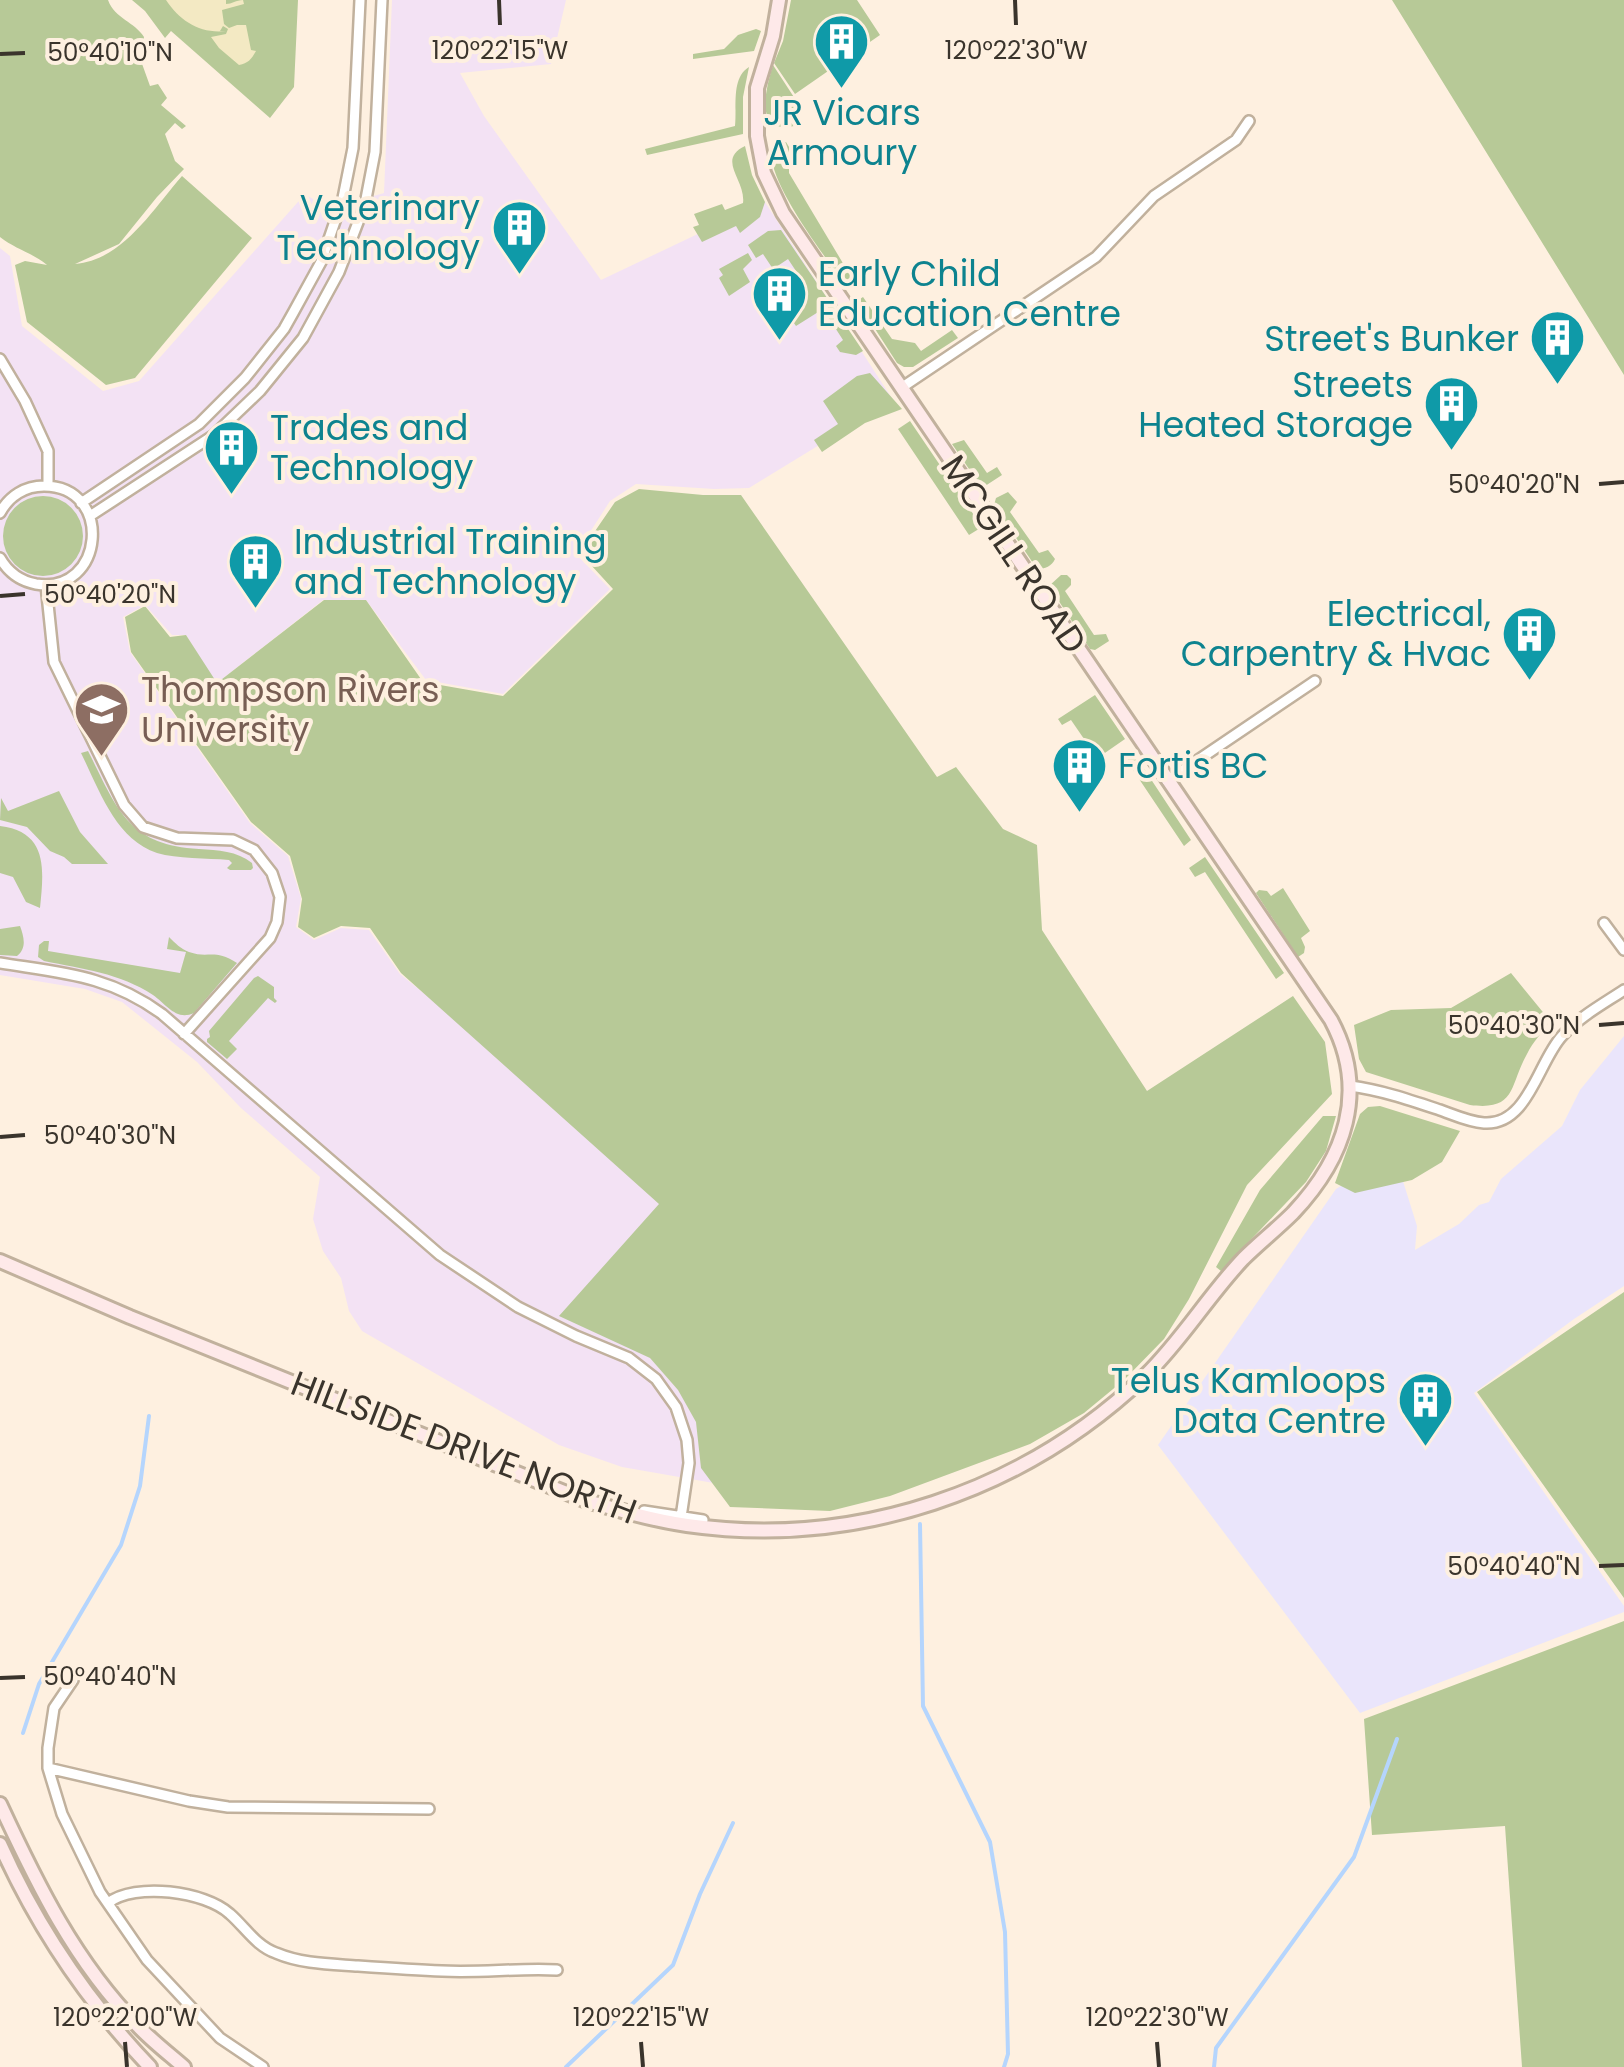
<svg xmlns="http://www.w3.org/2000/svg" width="1624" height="2067" font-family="Poppins,sans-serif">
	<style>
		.industrial { fill: #eae5fb }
		.education { fill: #f3e2f4 }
		.green { fill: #b7c997 }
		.sand { fill: #f3e9c3 }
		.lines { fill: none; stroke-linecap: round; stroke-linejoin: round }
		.stream { stroke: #b5d5fd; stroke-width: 4 }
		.street-casing { stroke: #c1b19d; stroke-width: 14 }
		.secondary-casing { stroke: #c1b19d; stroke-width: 18 }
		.street { stroke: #fff; stroke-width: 9 }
		.secondary { stroke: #fee9e9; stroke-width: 12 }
		.ticks { fill: none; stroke: #3a342c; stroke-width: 4 }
		.labels { text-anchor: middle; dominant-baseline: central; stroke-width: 8; stroke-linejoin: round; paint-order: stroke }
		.culture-label { font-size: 35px; fill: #0d838f; stroke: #fef0e0; text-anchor: end }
		.street-label { font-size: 35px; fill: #3a342c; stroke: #fef0e0 }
		.education-label { font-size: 35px; fill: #785e54; stroke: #fef0e0; text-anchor: start }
		.ticks-label { font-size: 25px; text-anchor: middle; fill: #3a342c; stroke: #fef0e0; stroke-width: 8; stroke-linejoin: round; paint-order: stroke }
	</style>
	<rect width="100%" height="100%" fill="#fef0e0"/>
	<path class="industrial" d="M1624 1036V1286L1574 1319 1474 1393 1624 1606V1612L1360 1713 1158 1445 1336 1189 1356 1177 1402 1178 1417 1226 1415 1250 1459 1224 1479 1205 1489 1202 1501 1179 1562 1126 1580 1090Z"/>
	<path class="education" d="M392 0H566L551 64 460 73 484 116 601 280 765 202 893 400 749 488 714 489 636 484 610 501 576 554 610 589 503 694 426 680 366 600H323L216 684 186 635H172L145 605 123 617 130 652 250 823 288 856 301 898 296 927 314 940 341 928 369 930 400 974 678 1198 742 1488 622 1467 559 1445 362 1331 349 1311 341 1278 323 1251 313 1219 320 1177 241 1108 197 1062 122 1002 85 989 0 975V248L10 256 22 326 103 391 139 381 305 194 329 209 384 193Z"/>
	<path class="green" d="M0 0H108C115 19 135 22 144 37L143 43 136 47 150 86 158 84 167 98 161 105 186 126 182 129 175 123 165 134 175 161 184 169 157 197 119 244 75 264C123 260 153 209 182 176L252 238 135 378 106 385 27 322 15 265 25 261 47 265C33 253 15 249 0 237Z
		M132 0H298L294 87 270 118 171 31 165 38 145 11Z
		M791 0H857L880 35 795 94 774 63 783 41Z
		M1392 0H1624V375Z
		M756 29 761 31 754 51 693 59V54L724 49 738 35Z
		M773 65 801 108 794 126C753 135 766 88 773 65Z
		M749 67 743 97V134L647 155 645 149 735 126C737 106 731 78 749 67Z
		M779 142H786L789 147V173L853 280 846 286C827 259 760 174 773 145Z
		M745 146 752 175 765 202 760 217 740 233 736 226 702 242 693 227 699 225 694 214 722 204 725 210 743 203C746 180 716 160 745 146Z
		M781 230 863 351 856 355 840 352 836 346 843 340 823 309 796 326 787 313 797 305 788 291 792 289 785 278 787 276 790 280 798 274 788 259 773 269 763 254 756 258 748 245 768 231Z
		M748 253 752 260 743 269 750 282 729 296 719 278 723 275 719 269Z
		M863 297 892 339 915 343 921 351 952 330 958 338 913 367H904L897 363 857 301Z
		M870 373 902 409 865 423 822 452 814 440 838 424 823 401 857 376Z
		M910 421 982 527 969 535 898 429Z
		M964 440 987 473 997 467 1002 475 982 488 952 444Z
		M639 489 703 495H741L937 777 956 767 1003 829 1037 845 1042 930 1147 1091 1293 996 1325 1042 1332 1094 1247 1185 1189 1299 1164 1339 1124 1380 1084 1413 1030 1444 890 1496 830 1511 730 1507 701 1468 696 1422 678 1390 650 1358 559 1316 659 1204 401 973 370 928 341 926 314 938 298 927 302 899 290 856 251 822 131 652 125 617 145 606 170 637 186 635 217 683 324 600H366L423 682 503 696 613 589 580 553 615 502Z
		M1008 492 1017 502 1010 512 1039 553 1048 550 1055 559C1052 566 1045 569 1037 569L994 505 996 498Z
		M3 536a40 40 0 1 1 80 0a40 40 0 1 1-80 0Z
		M1061 575H1067L1071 579V585L1065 591 1094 635 1106 634 1109 641 1095 650 1090 649 1049 586Z
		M1095 695 1125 739 1089 764 1085 758 1093 752 1071 720 1062 725 1058 719Z
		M88 751C117 808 127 845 199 849 218 850 237 851 252 863L253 868 251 870H230L227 868 232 863 229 860C207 858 177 859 157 853 115 839 99 789 81 753Z
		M1133 752 1191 840 1184 846 1125 758Z
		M59 791 80 832 108 864H72L64 857 50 851 27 827 0 820 1 798 8 811Z
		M0 826C48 832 44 869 40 908L26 902 13 877 0 873Z
		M1205 857 1284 973 1276 979 1205 872 1195 877 1189 868Z
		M1283 888 1310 931 1301 938 1305 947 1304 953 1298 957 1256 893 1259 890 1267 891 1271 896Z
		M20 926C24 937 27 948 17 956L0 955V929Z
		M169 937C175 943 181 949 189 952 209 959 214 948 237 963L194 1013C176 1021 167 1005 153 995 120 973 82 969 44 961L38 957 39 945 44 941H49L48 951 180 973 186 952 167 949Z
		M1511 973 1551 1022C1542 1032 1533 1042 1527 1054 1509 1086 1517 1111 1470 1105L1366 1072 1359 1059 1354 1025 1391 1010 1451 1008Z
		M258 976 274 987V998L277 1001 275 1003 268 998 229 1041 237 1049 227 1059 207 1042V1039L210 1037 209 1031 254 978Z
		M1380 1106 1460 1131 1442 1162 1412 1180 1355 1193 1335 1183 1360 1114 1368 1107Z
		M1323 1116H1336L1326 1151 1306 1182 1221 1271 1216 1267 1260 1190Z
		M1624 1292V1598L1477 1392Z
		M1624 1621V2067H1522L1505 1826 1372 1835 1364 1719Z"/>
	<path class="sand" d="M166 0H226V4C232 4 236 0 243 0L244 4 222 10 224 24 229 28 237 25H246L251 50 256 51C251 60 248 63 239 65L219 48 211 37 226 34 228 29 223 26 220 31H226C200 34 180 21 166 0Z"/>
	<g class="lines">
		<path class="stream" d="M920 1524 923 1706 990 1842 1005 1932 1008 2054 1004 2067
			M23 1733 39 1684 121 1545 140 1486 149 1416
			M566 2067 673 1965 700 1894 733 1823
			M1214 2067 1216 2048 1354 1857 1397 1739"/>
		<defs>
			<path id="street" d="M0 359 25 401 48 451V486
				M901 388 1096 257 1154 196 1236 140 1249 121
				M81 503 199 424 245 378 284 329 293 313 321 262 343 198 353 148 360 0
				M0 513C9 496 25 486 44 486 114 486 105 595 36 584 20 581 8 572 0 558
				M90 516 214 435 260 391 303 338 339 272 365 204 375 152 382 0
				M46 585 54 662 124 805 143 827 177 838 233 840 254 850 272 873 280 897 277 922 270 938 184 1034
				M1167 781 1315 681
				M1604 923 1624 950
				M0 963C62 973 109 975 162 1014L440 1255 518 1307 576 1336 629 1358 656 1379 676 1407 687 1440 689 1463 681 1517
				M1350 1086C1381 1090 1410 1100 1440 1110 1454 1115 1469 1122 1484 1123 1528 1126 1538 1062 1562 1036 1579 1017 1603 1004 1624 990
				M644 1511 703 1520
				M73 1680 54 1708 48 1748V1768L62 1814 100 1892 147 1960 220 2038 263 2067
				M48 1768 189 1801 228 1807 429 1809
				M108 1903C135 1882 205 1891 230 1914 245 1927 256 1946 276 1953 302 1964 330 1964 358 1966 386 1968 414 1970 442 1971 480 1973 518 1968 557 1970"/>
			<path id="secondary" d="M0 1261 130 1317 584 1500C618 1510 652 1520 687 1525 855 1549 1024 1492 1146 1375 1182 1340 1208 1296 1243 1259 1259 1243 1277 1229 1293 1213 1345 1158 1369 1091 1331 1020L783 213 764 173 757 136V88L773 36 779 0
				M0 1804C37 1884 75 1962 138 2026 152 2041 169 2054 184 2067
				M0 1844C37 1927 87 2001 150 2067"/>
		</defs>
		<use href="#street" class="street-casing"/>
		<use href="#secondary" class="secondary-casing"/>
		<use href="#street" class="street"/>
		<use href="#secondary" class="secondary"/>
	</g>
	<path class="ticks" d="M499 0 500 25M1015 0 1016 25M0 54 25 53M1599 484 1624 482M0 596 25 594M1599 1025 1624 1023M0 1137 25 1135M1599 1566 1624 1565M0 1678 25 1677M125 2042 127 2067M641 2042 643 2067M1157 2042 1159 2067"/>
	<defs>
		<symbol id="building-pin" viewBox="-11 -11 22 30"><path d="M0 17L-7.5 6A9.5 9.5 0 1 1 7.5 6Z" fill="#0f9aa8" stroke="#fef0e0"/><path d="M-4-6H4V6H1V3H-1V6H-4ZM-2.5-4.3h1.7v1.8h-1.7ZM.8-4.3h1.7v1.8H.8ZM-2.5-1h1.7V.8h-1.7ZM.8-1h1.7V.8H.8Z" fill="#fff"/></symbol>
		<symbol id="university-pin" viewBox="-11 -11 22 30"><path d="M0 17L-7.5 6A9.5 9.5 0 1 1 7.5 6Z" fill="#8d6e63" stroke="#fef0e0"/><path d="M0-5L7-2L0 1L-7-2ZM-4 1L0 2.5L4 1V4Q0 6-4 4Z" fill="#fff"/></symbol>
	</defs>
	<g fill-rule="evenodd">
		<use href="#building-pin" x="810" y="10" width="63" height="86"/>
		<use href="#building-pin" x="488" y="196" width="63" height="86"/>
		<use href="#building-pin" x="748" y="262" width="63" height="86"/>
		<use href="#building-pin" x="1526" y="306" width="63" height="86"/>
		<use href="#building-pin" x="1420" y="372" width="63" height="86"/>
		<use href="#building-pin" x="200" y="416" width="63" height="86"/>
		<use href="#building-pin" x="224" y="530" width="63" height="86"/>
		<use href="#building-pin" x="1498" y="602" width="63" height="86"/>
		<use href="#university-pin" x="70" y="678" width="63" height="86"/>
		<use href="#building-pin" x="1048" y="734" width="63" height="86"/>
		<use href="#building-pin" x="1394" y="1368" width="63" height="86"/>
	</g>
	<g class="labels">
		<g class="culture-label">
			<text x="842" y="112" text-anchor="middle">JR Vicars<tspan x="842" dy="40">Armoury</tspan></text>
			<text x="480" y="207">Veterinary<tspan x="480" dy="40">Technology</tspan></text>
			<text x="818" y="273" text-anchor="start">Early Child<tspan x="818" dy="40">Education Centre</tspan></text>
			<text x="1519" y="338">Street's Bunker</text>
			<text x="1413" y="384">Streets<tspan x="1413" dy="40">Heated Storage</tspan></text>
			<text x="270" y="427" text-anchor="start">Trades and<tspan x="270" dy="40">Technology</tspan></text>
			<text x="294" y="541" text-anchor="start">Industrial Training<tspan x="294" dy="40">and Technology</tspan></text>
			<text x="1491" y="613">Electrical,<tspan x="1491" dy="40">Carpentry &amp; Hvac</tspan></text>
			<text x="1118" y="765" text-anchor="start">Fortis BC</text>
			<text x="1386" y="1380">Telus Kamloops<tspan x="1386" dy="40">Data Centre</tspan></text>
		</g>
		<g class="street-label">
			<text transform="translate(1014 554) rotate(56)">MCGILL ROAD</text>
			<text transform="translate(464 1447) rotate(21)">HILLSIDE DRIVE NORTH</text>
		</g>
		<g class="education-label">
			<text x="141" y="689">Thompson Rivers<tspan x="141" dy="40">University</tspan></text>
		</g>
	</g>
	<g class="ticks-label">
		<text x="500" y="59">120°22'15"W</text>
		<text x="1016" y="59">120°22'30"W</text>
		<text x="110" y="61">50°40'10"N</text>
		<text x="1514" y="493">50°40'20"N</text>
		<text x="110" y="603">50°40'20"N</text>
		<text x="1514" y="1034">50°40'30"N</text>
		<text x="110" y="1144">50°40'30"N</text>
		<text x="1514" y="1575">50°40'40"N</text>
		<text x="110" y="1685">50°40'40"N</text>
		<text x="125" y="2026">120°22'00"W</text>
		<text x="641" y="2026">120°22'15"W</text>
		<text x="1157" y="2026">120°22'30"W</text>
	</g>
</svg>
